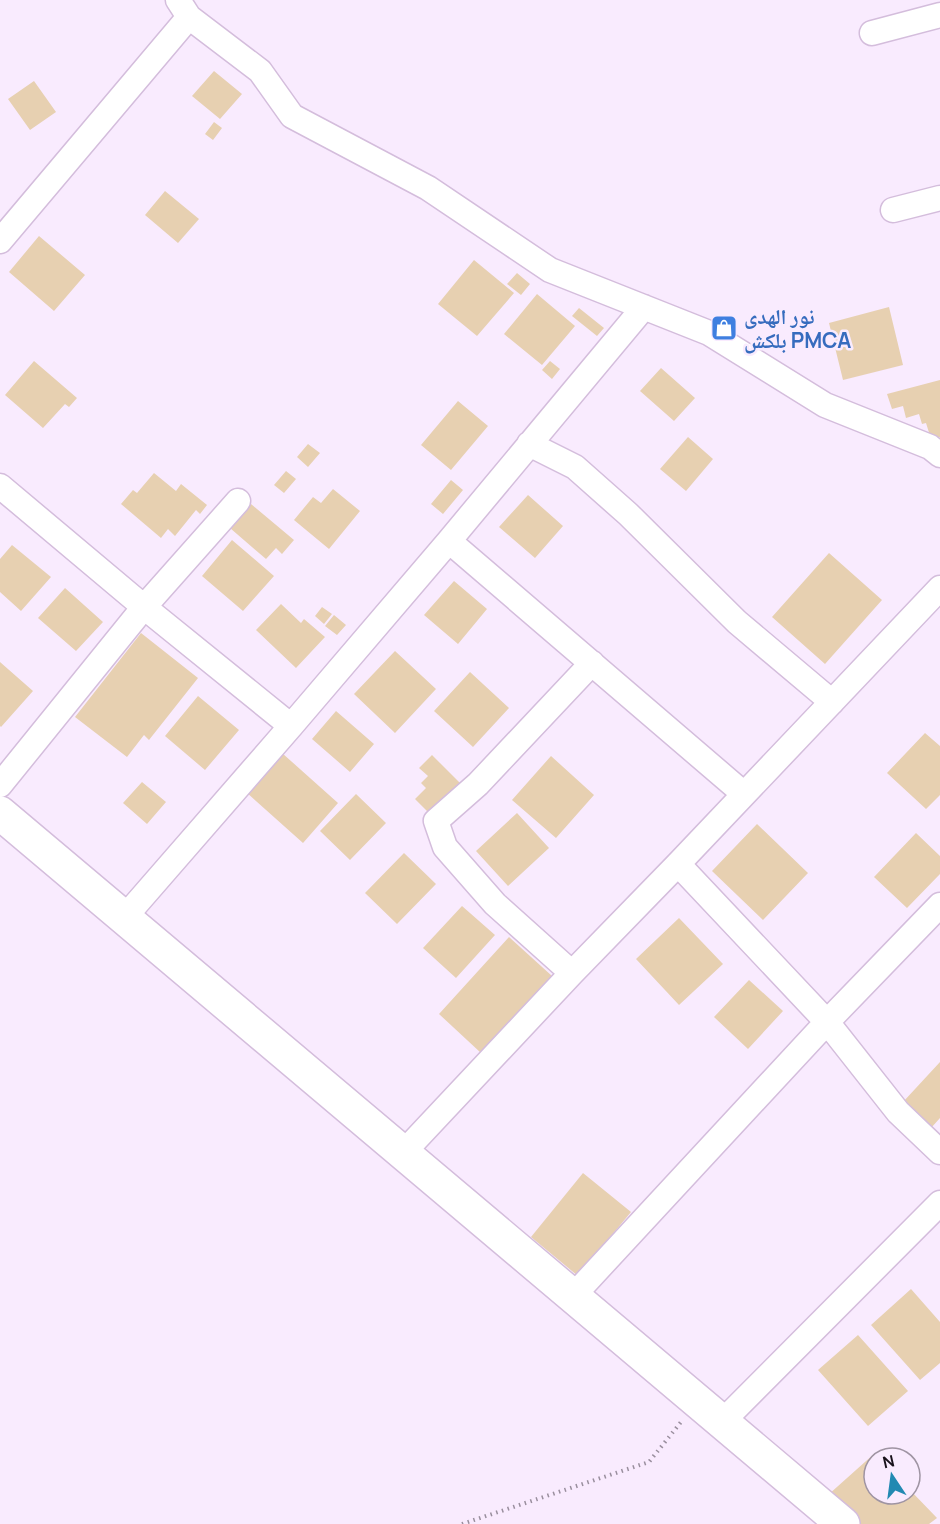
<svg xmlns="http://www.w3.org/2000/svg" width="940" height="1524" font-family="Manrope,'Noto Naskh Arabic',sans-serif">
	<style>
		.building { fill: #e7d0b1 }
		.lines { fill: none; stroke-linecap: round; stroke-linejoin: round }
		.street-casing { stroke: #d4bddc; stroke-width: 27 }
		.secondary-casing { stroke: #d4bddc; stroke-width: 36 }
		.path { stroke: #9a8f9e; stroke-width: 4; stroke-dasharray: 1.5 4.5; stroke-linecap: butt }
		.street { stroke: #fff; stroke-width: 24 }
		.secondary { stroke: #fff; stroke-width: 33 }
		.labels { text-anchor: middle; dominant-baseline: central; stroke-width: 5; stroke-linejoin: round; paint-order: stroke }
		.shop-label { font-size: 21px; font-weight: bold; fill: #366cbe; stroke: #f9ebfe; text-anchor: start }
	</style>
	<rect width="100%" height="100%" fill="#f9ebfe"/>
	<path class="building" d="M214 71 242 94 220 119 192 96Z
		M34 81 56 112 30 130 8 99Z
		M214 122 222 128 213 140 205 134Z
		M165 191 199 219 178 243 145 215Z
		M39 236 85 275 54 311 9 272Z
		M474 260 514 293 477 336 438 304Z
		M517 273 530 284 521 295 507 284Z
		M537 294 575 326 542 365 504 334Z
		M889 307 903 365 843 380 829 323Z
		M579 308 604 328 597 336 572 316Z
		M34 361 77 398 69 407 65 404 43 428 5 395Z
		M550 361 560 369 552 379 542 370Z
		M661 368 695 398 674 421 640 391Z
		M940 380V437L931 439 926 423 922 424 919 414 906 418 903 406 892 409 887 394Z
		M458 401 488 426 451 470 421 445Z
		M688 437 713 459 686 491 660 469Z
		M308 444 320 453 308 467 297 457Z
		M286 471 296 479 284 493 274 485Z
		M154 473 176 491 181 484 207 505 200 514 196 510 175 536 168 529 161 538 121 504 133 490 137 493Z
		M451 480 463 490 443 514 431 504Z
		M333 489 360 511 329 549 294 520 313 497 321 503Z
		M528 495 563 526 535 558 499 527Z
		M251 504 294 540 282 554 276 548 266 559 230 528Z
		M232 540 274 576 243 611 202 576Z
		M12 545 51 577 21 611 0 592V559Z
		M829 553 882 600 825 664 772 617Z
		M454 581 487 609 458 644 424 615Z
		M65 588 103 622 76 651 38 618Z
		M281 604 301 623 304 619 325 637 296 668 256 630Z
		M322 607 332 614 324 624 315 616Z
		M334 615 346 625 337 635 325 626Z
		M141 633 198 678 149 740 144 735 127 757 75 717Z
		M395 651 436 689 395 733 354 694Z
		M0 662 33 691 1 727 0 726Z
		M470 672 509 708 473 747 434 711Z
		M198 696 239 730 205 770 165 736Z
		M336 711 374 744 350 772 312 739Z
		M925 733 940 746V795L926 809 887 773Z
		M282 753 338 803 303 843 246 792Z
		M432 755 460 783 429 813 415 799 426 788 421 783 428 776 419 768Z
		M551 756 594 795 556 838 512 800Z
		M142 782 166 802 147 824 123 803Z
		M356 794 386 823 350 860 320 831Z
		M517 813 549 848 508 886 476 851Z
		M757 824 808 873 763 920 712 871Z
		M916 833 940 856V874L907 908 874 877Z
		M404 853 436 884 397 924 365 893Z
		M462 906 495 935 456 978 423 948Z
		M679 918 723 964 679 1005 636 959Z
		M509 937 552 976 481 1053 439 1014Z
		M749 980 783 1011 748 1049 714 1017Z
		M940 1062V1118L931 1128 903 1102Z
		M583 1173 631 1212 578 1276 531 1237Z
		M911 1289 940 1322V1363L920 1380 871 1325Z
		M858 1335 908 1391 868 1426 818 1370Z
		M875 1453 879 1458H874V1494H910V1490L937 1518 929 1524H858L828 1495Z"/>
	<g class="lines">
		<defs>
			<path id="street" d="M178 0 189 17 260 71 292 116 428 188 550 270 709 333 825 405 930 447 940 455
				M872 33 940 15
				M893 210 940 198
				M0 241 189 17
				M529 444 575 467 628 514 737 622 832 702
				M0 486 144 607 291 726
				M449 541 744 794
				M0 785 144 607 238 501
				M678 864 827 1022 898 1112 940 1152
				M124 918 291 726 449 541 644 307
				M572 973 495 904 445 847 436 821 478 784 592 663
				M403 1153 572 973 678 864 940 588
				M573 1296 827 1022 940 905
				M722 1422 940 1203"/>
			<path id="secondary" d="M0 813 843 1524"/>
		</defs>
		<use href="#street" class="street-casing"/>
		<use href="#secondary" class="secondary-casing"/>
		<path class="path" d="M462 1524 649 1462 681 1422"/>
		<use href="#street" class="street"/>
		<use href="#secondary" class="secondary"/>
	</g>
	<defs>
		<symbol id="shop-square" viewBox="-11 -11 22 22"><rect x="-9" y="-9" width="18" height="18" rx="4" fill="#3f7fe0" stroke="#f9ebfe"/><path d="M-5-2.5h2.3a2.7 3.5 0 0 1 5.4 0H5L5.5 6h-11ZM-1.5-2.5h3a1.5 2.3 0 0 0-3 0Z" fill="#fff"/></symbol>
	</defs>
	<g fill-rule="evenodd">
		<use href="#shop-square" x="709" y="313" width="30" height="30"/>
	</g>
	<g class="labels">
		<g class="shop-label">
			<text x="744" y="316">نور الهدى<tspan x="744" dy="24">بلكش PMCA</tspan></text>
		</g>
	</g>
	<g transform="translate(892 1476) rotate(347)"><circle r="28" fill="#f9ebfe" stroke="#9f94a3" stroke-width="1.5"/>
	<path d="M0-4.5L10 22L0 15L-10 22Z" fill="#2289b2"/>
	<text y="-9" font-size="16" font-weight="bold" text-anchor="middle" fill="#18111b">N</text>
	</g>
</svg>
